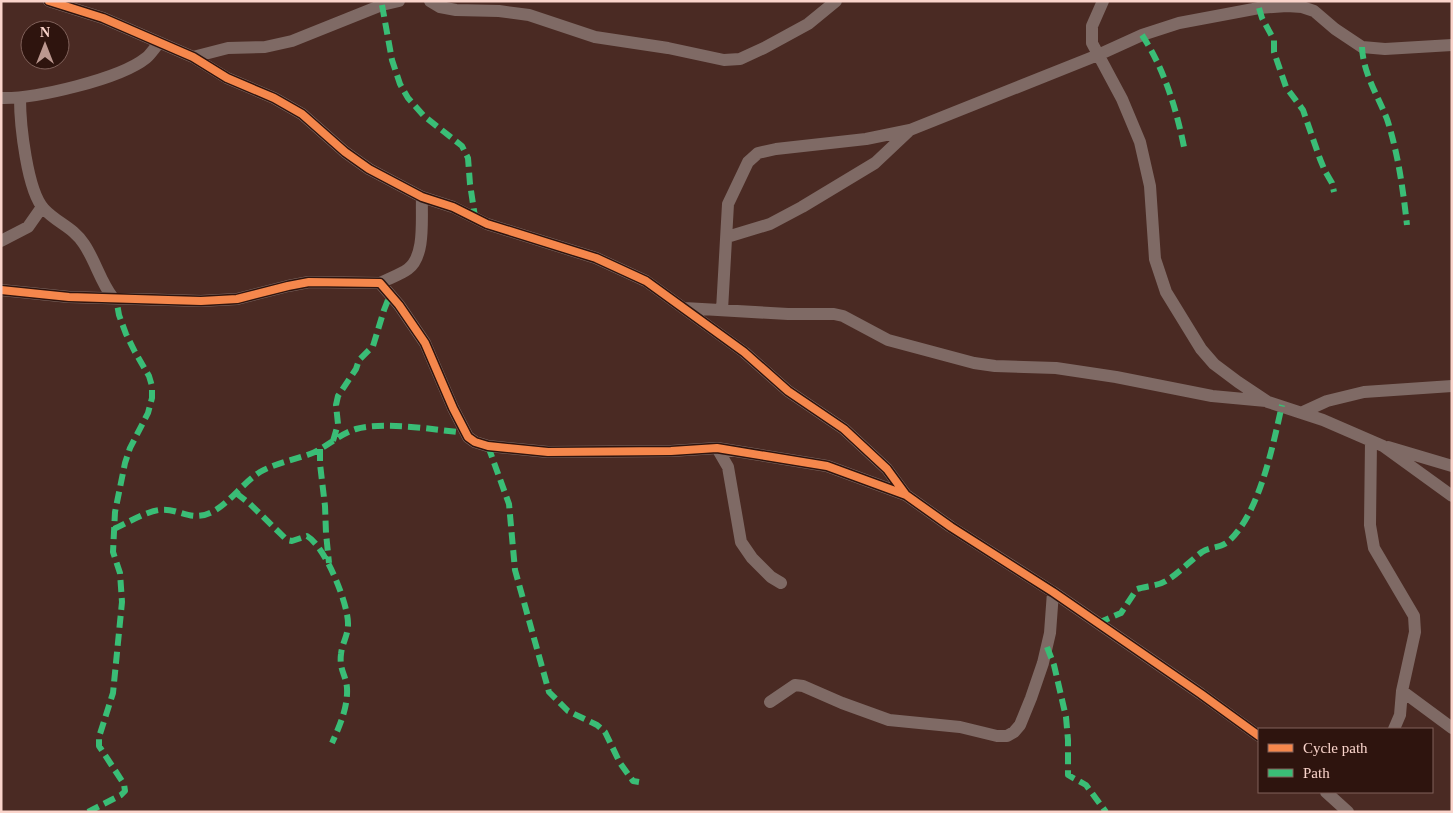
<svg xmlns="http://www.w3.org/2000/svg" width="1453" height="813" font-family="Georgia,serif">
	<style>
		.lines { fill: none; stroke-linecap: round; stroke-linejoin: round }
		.street { stroke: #7f6a65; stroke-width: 12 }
		.quiet { stroke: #3abd76; stroke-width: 6; stroke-dasharray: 12 6; stroke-linecap: butt }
		.cycleway-casing { stroke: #2e140e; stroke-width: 11 }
		.cycleway { stroke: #f5874c; stroke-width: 8 }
	</style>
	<rect width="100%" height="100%" fill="#4a2a23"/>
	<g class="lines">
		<path class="street" d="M49 1 103 18 193 57 227 78 274 98 302 114 345 152 369 169 422 197 453 207 487 224 596 258 646 281 744 352 788 391 844 429 887 469 906 495
			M430 1 440 7 456 10 499 11 529 15 595 37 668 48 724 60 740 59 764 48 808 24 836 1
			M1103 1 1092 26V43L1122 99 1140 142 1150 186 1155 259 1166 292 1201 349 1214 364 1238 382 1268 402 1323 420 1383 446 1452 496
			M193 57 228 48 265 47 292 41 382 5 399 1
			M1 98C35 99 120 79 146 58 151 54 155 47 159 43
			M20 98C20 124 27 191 44 209 57 223 73 227 84 244 96 262 100 281 113 298
			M727 237 770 224 802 207 875 163 910 130 1098 55 1142 35 1179 23 1259 8 1287 6 1302 7 1314 11 1335 29 1362 47 1385 49 1452 45
			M1 241 28 227 42 207
			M380 283C389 278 400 275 408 269 426 256 421 217 422 197
			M1 290 69 297 201 301 237 299 288 286 309 282 380 283 399 305 425 343 453 408 468 437 475 442 488 446 548 452 671 451 717 448 827 466 906 495 951 527 1053 592 1201 694 1259 736
			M684 308 788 314H834L843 316 888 340 974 363 995 366 1056 368 1116 377 1212 396 1266 401
			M722 310 728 204 748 162 758 153 776 149 866 139 910 130
			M1303 412 1327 401 1364 392 1452 386
			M1371 441 1370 525 1374 548 1414 616 1415 632 1402 691 1400 715 1394 729
			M1388 447 1452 466
			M717 448 728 467 741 542 752 558 771 577 781 583
			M1402 691 1452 728
			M770 702 795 685 803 686 842 703 889 720 960 727 997 736H1007L1014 732 1020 725 1031 698 1043 663 1050 633 1053 592
			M1326 792 1348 812"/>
		<path class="quiet" d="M382 5 392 60 400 84 408 98 424 116 462 146 468 158 470 184 475 217
			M1259 8 1262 18 1274 40V52L1286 87 1303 110 1320 159 1325 171 1332 183 1334 192
			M1142 35C1165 70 1177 111 1185 152
			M1362 47C1363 73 1378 96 1387 119 1398 153 1403 189 1407 225
			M333 441 338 424 336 405 338 396 356 369 359 360 373 346 384 310 390 295
			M488 446 509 504 515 570 549 692 568 711 597 725 605 732 620 763 633 781 639 782
			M320 449V464L325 506 326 533 329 563
			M236 493 250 504 287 540 292 541 307 536C325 546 349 605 348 625 348 635 342 644 341 654 339 670 346 675 347 688 348 707 340 725 332 743
			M114 529C127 523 145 512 159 510 179 507 191 524 214 511 231 501 243 483 260 472 276 463 293 460 310 454 326 448 339 434 356 429 384 421 437 430 466 433
			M1098 623 1121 613 1137 589C1146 586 1158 586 1166 581 1179 573 1190 561 1202 552 1211 546 1221 549 1230 540 1260 511 1273 445 1282 405
			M1047 647 1054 665 1066 717 1068 740V775L1086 785 1106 812
			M88 812 121 795 125 791 124 784 99 746V737L113 693 122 602 120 573 113 552 115 512 125 463 130 448 148 413 152 398V386L149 376 135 352 126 334 119 315 116 298"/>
		<defs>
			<path id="cycleway" d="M49 1 103 18 193 57 227 78 274 98 302 114 345 152 369 169 422 197 453 207 487 224 596 258 646 281 744 352 788 391 844 429 887 469 906 495
				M1 290 69 297 201 301 237 299 288 286 309 282 380 283 399 305 425 343 453 408 468 437 475 442 488 446 548 452 671 451 717 448 827 466 906 495 951 527 1053 592 1201 694 1259 736"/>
		</defs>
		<use href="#cycleway" class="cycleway-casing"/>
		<use href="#cycleway" class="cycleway"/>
	</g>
	<rect width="1453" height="813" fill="none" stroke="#fad4cb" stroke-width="5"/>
	<rect x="1258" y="728" width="175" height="65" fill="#2e140e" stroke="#80615a"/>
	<rect x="1268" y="744" width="25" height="8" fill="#f5874c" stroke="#80615a"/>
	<text x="1303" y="753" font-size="15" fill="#fad4cb">Cycle path</text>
	<rect x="1268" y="769" width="25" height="8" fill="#3abd76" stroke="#80615a"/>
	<text x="1303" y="778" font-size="15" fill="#fad4cb">Path</text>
	<g transform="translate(45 45)"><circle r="24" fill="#2e140e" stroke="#80615a"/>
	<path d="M0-4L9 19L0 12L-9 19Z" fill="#bc9890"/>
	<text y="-8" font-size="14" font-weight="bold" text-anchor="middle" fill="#fad4cb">N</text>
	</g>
</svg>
